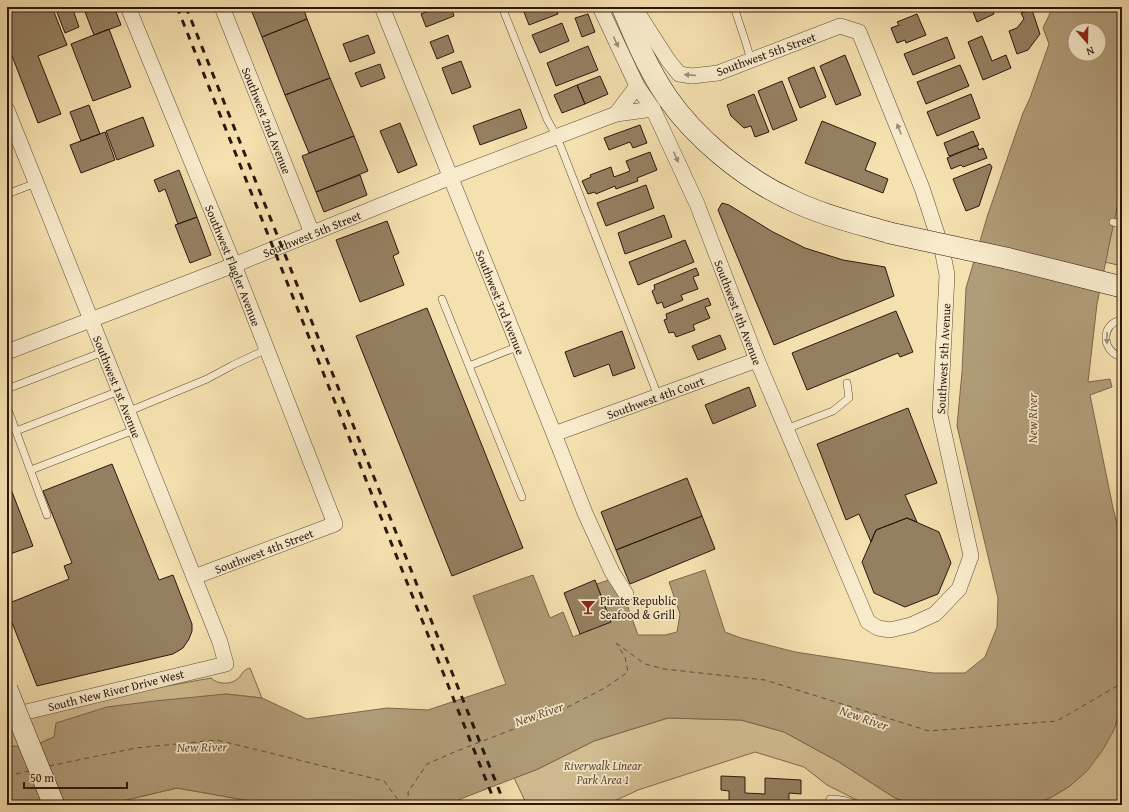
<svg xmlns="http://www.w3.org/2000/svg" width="1129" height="812" font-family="'Gentium Book Plus',serif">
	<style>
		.green { fill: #d3be93; stroke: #7f6a50 }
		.water { fill: #b09c78; stroke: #7b674d; fill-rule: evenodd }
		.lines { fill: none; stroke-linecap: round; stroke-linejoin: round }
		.ferry { stroke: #604c38; stroke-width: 1; stroke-dasharray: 5 4; stroke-linecap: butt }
		.building { fill: #948061; stroke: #2b170d }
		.service-casing { stroke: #5e4936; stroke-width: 8 }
		.minor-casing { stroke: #5e4936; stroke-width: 16 }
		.secondary-casing { stroke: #2b170d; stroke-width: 22 }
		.service { stroke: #f8ebcb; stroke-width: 7 }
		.minor { stroke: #f8ebcb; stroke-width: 15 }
		.secondary { stroke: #f8ebcb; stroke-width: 21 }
		.rail { stroke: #2b170d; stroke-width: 3; stroke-dasharray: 7 7; stroke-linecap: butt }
		.secondary-bridge-casing { stroke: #2b170d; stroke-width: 22; stroke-linecap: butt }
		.secondary-bridge { stroke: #f8ebcb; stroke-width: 21 }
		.oneway { fill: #9c8c76 }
		.labels { text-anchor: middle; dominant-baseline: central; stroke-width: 3.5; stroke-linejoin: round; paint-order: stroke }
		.street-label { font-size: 12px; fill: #2b170d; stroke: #f8ebcb }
		.poi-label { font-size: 12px; fill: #2b170d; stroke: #f8ebcb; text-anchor: start }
		.park-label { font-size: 12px; font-style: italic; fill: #5d4935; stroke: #f8ebcb }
		.water-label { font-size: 13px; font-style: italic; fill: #604c38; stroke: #f8ebcb }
	</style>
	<rect width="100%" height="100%" fill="#f5e0af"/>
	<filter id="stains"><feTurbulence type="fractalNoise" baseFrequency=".005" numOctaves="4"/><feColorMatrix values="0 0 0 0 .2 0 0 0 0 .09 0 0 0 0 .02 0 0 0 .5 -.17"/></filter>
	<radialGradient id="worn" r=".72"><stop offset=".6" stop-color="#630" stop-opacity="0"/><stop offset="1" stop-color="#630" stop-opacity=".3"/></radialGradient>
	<path class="green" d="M1122 183V266L1105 262Z
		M250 668 262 698 226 694 54 737 31 747 7 746V722L123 694 211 678C217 684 229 685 236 680 243 676 240 671 250 668Z
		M1122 699V805H1031L1050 798 1070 786 1116 723Z
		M668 718 741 720 784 732 839 762 895 798 916 805H867L827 785 804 767 755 752 638 790 606 805H527L514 778 538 769 594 741Z
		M177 788 273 805H105Z"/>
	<path class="water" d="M1053 7H1122V183L1097 304 1088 382 1110 379 1112 387 1090 395 1113 508 1122 544V699L1116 723 1114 730 1102 751 1087 771 1070 786 1050 798 1031 805H916L895 798 839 762 784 732 741 720 668 718 594 741 538 769 445 805H273L177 788 105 805H7V746L31 747 54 737 56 723 107 707 155 701 226 694 262 698 307 719 387 708 428 710 506 684 473 596 533 575 550 618 563 612 573 637 611 622 597 584 617 577 638 635H665L677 632 680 614 669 582 705 570 725 632 741 638 795 652 933 673H965L985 657 997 627 998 598 957 426 962 372 966 288 988 214 1023 113 1030 98 1049 44 1043 28ZM1075 30H1099V54H1075Z"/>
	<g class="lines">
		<path class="ferry" d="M616 643 645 664 664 669 765 680 929 731 1057 721 1117 686
			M49 766 136 748 217 740 384 781 402 805
			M7 776 29 771
			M409 805 408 792 427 764 457 751 560 711 605 688 628 672 625 657 617 644"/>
	</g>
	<path class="building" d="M7 7H52L67 45 38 56 61 114 38 123 7 43Z
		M55 7H72L79 27 65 33Z
		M83 7H114L121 25 94 35Z
		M250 7H303L307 19 262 37Z
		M439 7H451L454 16 426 27 421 14Z
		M522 7H555L558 14 529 25Z
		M971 7H991L994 14 977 22Z
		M1032 10 1040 34 1028 50 1017 54 1009 31 1017 28 1024 19 1021 13Z
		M588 14 595 32 582 37 575 18Z
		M917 14 926 35 906 43 905 40 897 43 891 28 899 25 897 22Z
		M307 19 330 78 285 95 262 37Z
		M562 23 569 41 540 53 532 35Z
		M109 29 131 87 93 101 71 44Z
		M368 35 375 53 350 62 343 44Z
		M448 35 454 52 437 59 430 42Z
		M982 36 992 61 1006 55 1011 68 983 80 968 42Z
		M947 37 955 58 913 75 904 54Z
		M588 46 598 70 556 86 547 63Z
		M845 55 861 95 836 105 820 66Z
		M461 61 471 87 452 94 442 68Z
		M380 64 385 78 361 87 355 73Z
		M960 65 969 86 926 104 917 82Z
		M814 67 826 97 800 108 788 78Z
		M600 76 608 94 585 104 577 85Z
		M330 78 354 136 309 153 285 95Z
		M782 81 797 120 773 130 758 91Z
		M577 85 585 104 562 113 554 95Z
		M754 94 769 132 755 137 751 126 744 128 731 116 727 105Z
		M971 94 980 118 937 136 927 112Z
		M89 105 100 134 81 141 70 112Z
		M520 109 527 128 480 145 473 126Z
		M143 117 154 146 117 160 106 131Z
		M822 121 876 143 865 170 888 179 883 193 805 163Z
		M400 123 417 165 398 173 380 131Z
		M640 125 647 143 633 148 630 142 609 150 604 138Z
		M973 131 979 145 949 156 944 143Z
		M105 132 115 160 81 173 70 145Z
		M354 136 368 171 316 192 302 156Z
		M977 145 979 150 983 148 987 158 963 167 961 165 951 169 947 158Z
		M650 152 657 170 637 178 638 181 616 189 615 186 596 194 595 192 588 194 582 181 591 177 590 175 611 167 614 177 630 171 626 161Z
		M990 164 992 167 979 206 966 211 953 179Z
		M179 170 197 217 178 224 165 189 159 192 154 180Z
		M360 175 367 195 324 212 316 192Z
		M646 185 654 208 606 226 597 203Z
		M722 203 729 205 773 232 805 248 843 260 885 267 894 296 774 345 718 210Z
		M664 215 672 237 625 254 618 233Z
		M197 217 211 255 190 263 175 225Z
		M387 221 399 253 393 256 404 285 360 302 336 240Z
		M685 240 694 262 638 285 629 262Z
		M696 268 699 275 693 277 698 289 681 295 683 300 664 308 662 302 657 304 652 291 655 289 654 285Z
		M708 298 711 305 705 307 710 318 693 325 695 330 676 337 674 332 669 333 664 320 667 319 666 314Z
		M427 308 523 548 452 576 356 336Z
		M896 311 913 352 900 357 898 353 807 390 792 353Z
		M622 331 635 368 613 376 609 364 574 377 565 352Z
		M720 335 726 349 698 360 692 346Z
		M749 387 756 406 713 424 705 405Z
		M908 408 937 483 905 495 917 522 907 518 876 530 871 542 859 514 846 520 817 444Z
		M112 464 159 580 173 575 192 624V631L189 639 183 648 173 654 37 686 7 610V604L69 579 64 566 72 563 43 491Z
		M687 478 702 516 616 550 601 512Z
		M7 479 33 546 7 555Z
		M702 516 715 549 630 584 616 550Z
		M907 518 939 532 951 563 938 594 905 607 874 593 862 562 876 530Z
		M595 580 611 622 580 634 564 593Z
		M721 776 745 777V793L765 794V778L801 780V794L789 793V805H729V791L721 790Z"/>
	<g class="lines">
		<defs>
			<path id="service" d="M502 7 547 119 557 137 658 396
				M734 7 745 40 751 60
				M7 194 36 183
				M1113 222 1122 225
				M442 299 469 366
				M1122 320C1100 323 1101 352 1122 357
				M519 346 469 366 522 497
				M7 389 103 352
				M7 407 47 515
				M127 412 207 379 233 365 267 349
				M786 429 833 411 849 398 847 383
				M16 431 119 391
				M31 470 134 430
				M827 805 830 799C840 799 848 800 856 805"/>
			<g id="minor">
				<path id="s1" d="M128 7 234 265 335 524 194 577"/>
				<path id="s2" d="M222 7 312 233"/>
				<path id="s3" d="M382 7 554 434 585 513 612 572 626 594"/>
				<path id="s4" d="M600 7 637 86 653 109 697 204 757 360 868 622 878 628 890 630 911 625 935 614 959 589 971 556 940 415 947 275 942 249 922 188 859 32 840 26 718 73 692 76 679 74 668 60 634 7"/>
				<path id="s5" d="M7 110 220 642 226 664 9 716"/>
				<path d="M616 114 637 86"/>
				<path id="s6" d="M7 352 234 265 451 177 616 114 653 109"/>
				<path id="s7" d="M554 434 757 360"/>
			</g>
			<path id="secondary" d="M622 7C635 38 648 69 667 97 695 138 744 178 789 199 821 215 856 223 890 233
				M1006 258 1122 287
				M31 749 54 805"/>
		</defs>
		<use href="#service" class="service-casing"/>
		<use href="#minor" class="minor-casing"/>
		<use href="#secondary" class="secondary-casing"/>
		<use href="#service" class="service"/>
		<use href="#minor" class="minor"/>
		<use href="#secondary" class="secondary"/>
		<path class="rail" d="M177 7 496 805
			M186 7 505 805"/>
		<defs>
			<path id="secondary-bridge" d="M890 233 1006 258
				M7 689 31 749"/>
		</defs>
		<use href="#secondary-bridge" class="secondary-bridge-casing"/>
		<use href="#secondary-bridge" class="secondary-bridge"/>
	</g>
	<defs><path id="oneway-solid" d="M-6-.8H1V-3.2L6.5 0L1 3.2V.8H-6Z"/></defs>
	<g class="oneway">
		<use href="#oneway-solid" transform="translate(616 42) rotate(65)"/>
		<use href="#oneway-solid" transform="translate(690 75) rotate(-175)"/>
		<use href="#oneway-solid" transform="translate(899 129) rotate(-112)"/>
		<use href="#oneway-solid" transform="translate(676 157) rotate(65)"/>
		<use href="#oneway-solid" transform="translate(1107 338) rotate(90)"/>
	</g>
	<defs>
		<symbol id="bar-bare" viewBox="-9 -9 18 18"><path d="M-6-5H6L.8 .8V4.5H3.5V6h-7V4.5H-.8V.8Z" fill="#8f2418" stroke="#f8ebcb" stroke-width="2.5" paint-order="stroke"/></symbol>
	</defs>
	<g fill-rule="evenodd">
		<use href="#bar-bare" x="577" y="596" width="22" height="22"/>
	</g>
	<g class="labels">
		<g class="street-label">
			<text transform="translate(766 54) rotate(-20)">Southwest 5th Street</text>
			<text stroke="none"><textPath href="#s2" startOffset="122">Southwest 2nd Avenue</textPath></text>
			<text stroke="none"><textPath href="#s6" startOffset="327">Southwest 5th Street</textPath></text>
			<text stroke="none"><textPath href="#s1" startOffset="279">Southwest Flagler Avenue</textPath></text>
			<text stroke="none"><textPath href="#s3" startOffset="318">Southwest 3rd Avenue</textPath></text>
			<text stroke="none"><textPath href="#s4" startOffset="336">Southwest 4th Avenue</textPath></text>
			<text stroke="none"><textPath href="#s4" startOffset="1014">Southwest 5th Avenue</textPath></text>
			<text stroke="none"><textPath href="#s5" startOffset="298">Southwest 1st Avenue</textPath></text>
			<text stroke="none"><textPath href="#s7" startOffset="108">Southwest 4th Court</textPath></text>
			<text transform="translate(264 551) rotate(-21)">Southwest 4th Street</text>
			<text transform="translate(116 690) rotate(-14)">South New River Drive West</text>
		</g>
		<g class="poi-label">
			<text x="600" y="600">Pirate Republic<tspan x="600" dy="14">Seafood &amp; Grill</tspan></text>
		</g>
		<g class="park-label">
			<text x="603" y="765">Riverwalk Linear<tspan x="603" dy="14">Park Area 1</tspan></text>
		</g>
		<g class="water-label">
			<text transform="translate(1032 418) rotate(-90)">New River</text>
			<text transform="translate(539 714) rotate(-19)">New River</text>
			<text transform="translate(864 718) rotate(19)">New River</text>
			<text transform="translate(202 747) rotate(-1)">New River</text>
		</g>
	</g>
	<rect width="1129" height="812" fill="none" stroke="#f5e0af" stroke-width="24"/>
	<rect x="8" y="8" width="1113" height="796" fill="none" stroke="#2b170d" stroke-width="2"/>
	<rect x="12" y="12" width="1105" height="788" fill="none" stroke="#2b170d"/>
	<g transform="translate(1087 42) rotate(160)"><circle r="19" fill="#f8ebcb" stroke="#a6967f"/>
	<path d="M0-3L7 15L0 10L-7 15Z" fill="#8f2418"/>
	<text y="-6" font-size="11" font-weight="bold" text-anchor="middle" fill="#2b170d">N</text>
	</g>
	<path d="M24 782v6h103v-6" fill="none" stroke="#2b170d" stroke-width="2"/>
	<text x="30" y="782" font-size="12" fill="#2b170d" stroke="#f8ebcb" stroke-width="3" paint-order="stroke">50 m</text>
	<rect width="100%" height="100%" filter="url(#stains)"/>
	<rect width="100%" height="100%" fill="url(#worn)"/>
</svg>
